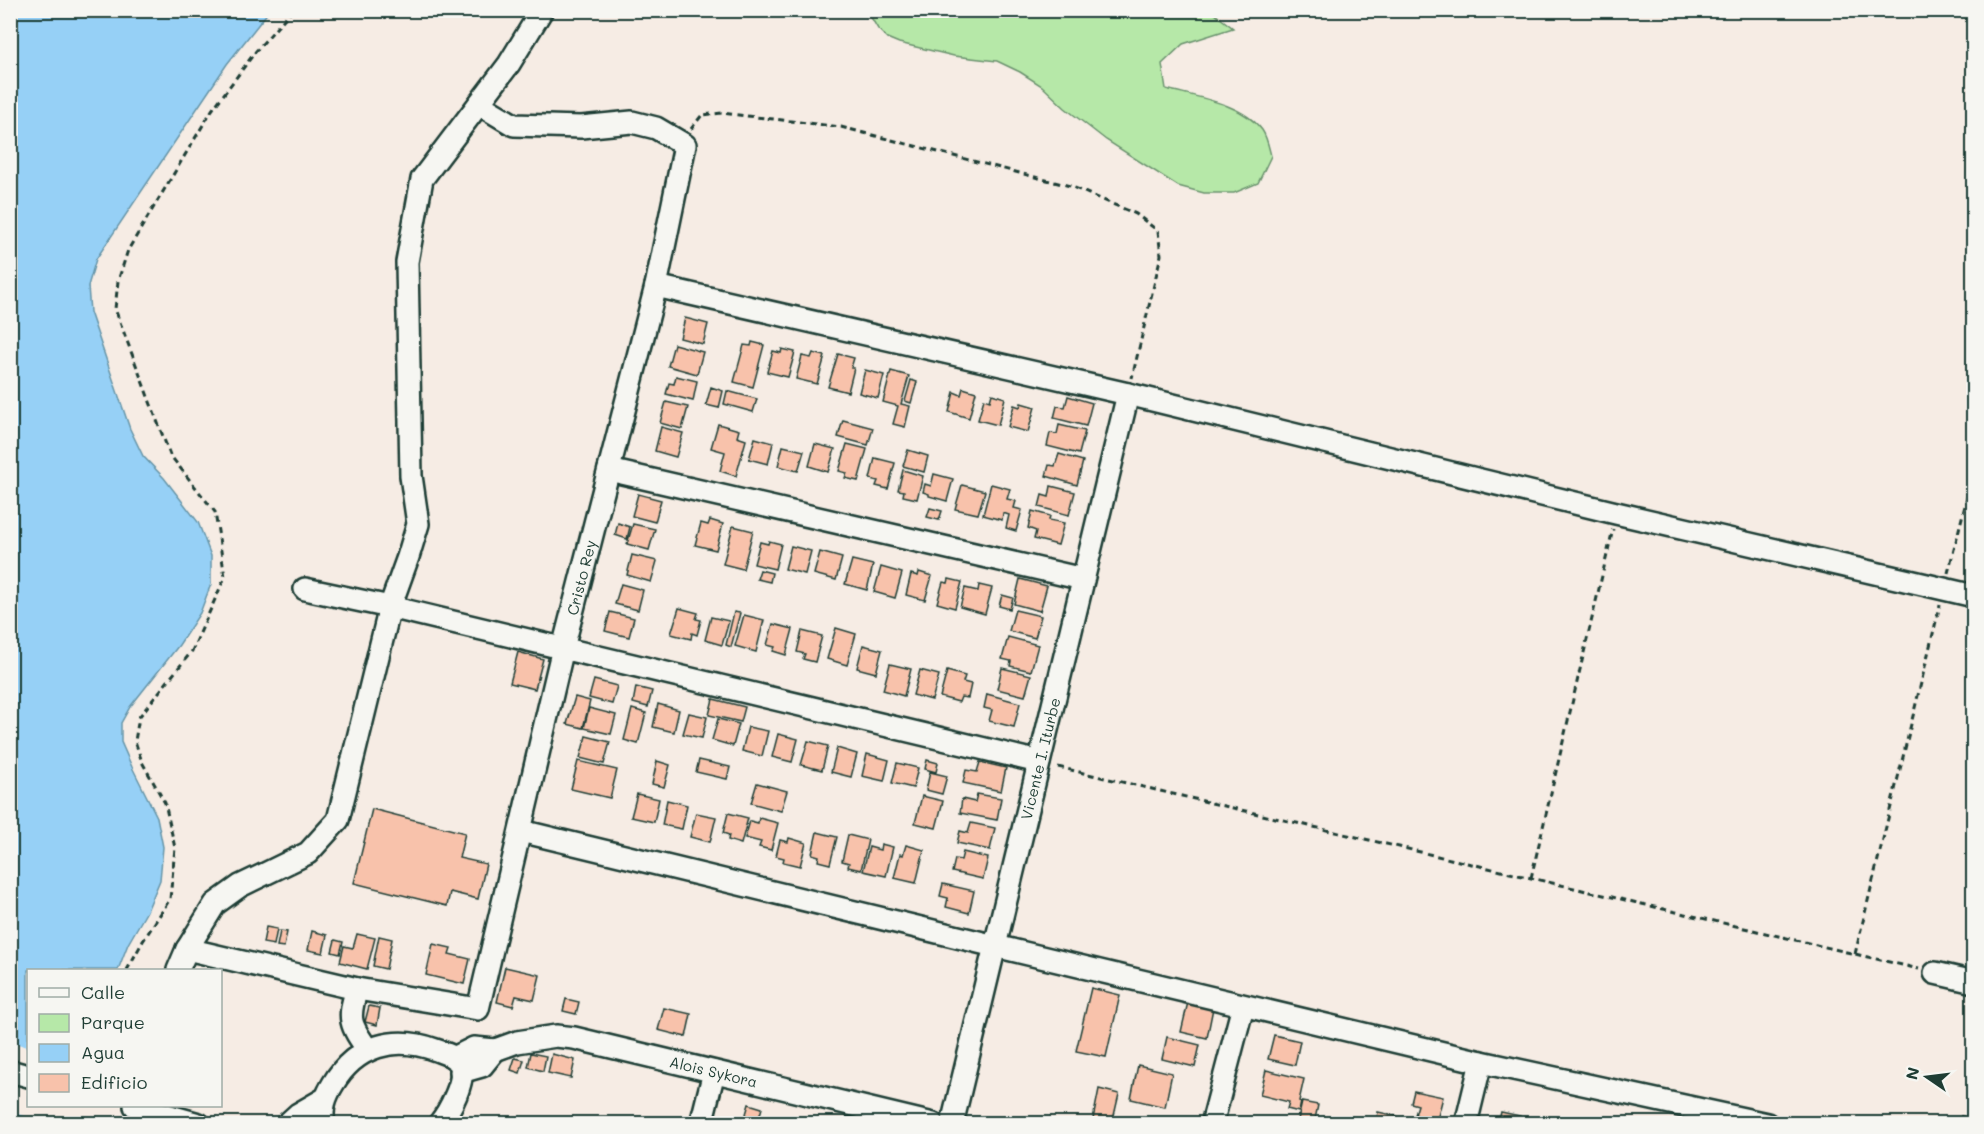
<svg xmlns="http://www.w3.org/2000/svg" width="1984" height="1134" font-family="Mali,sans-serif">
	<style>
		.green { fill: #b6e8a8; stroke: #6a926e; stroke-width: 1.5 }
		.water { fill: #96d0f6; stroke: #6695a8; stroke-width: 1.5 }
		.pier { fill: #f6ece4 }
		.building { fill: #f8c2ab; stroke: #1f3d34; stroke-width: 1.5 }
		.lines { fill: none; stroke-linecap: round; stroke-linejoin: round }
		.minor-casing { stroke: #1f3d34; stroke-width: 26 }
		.path { stroke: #1f3d34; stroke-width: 3; stroke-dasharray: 6 4.5; stroke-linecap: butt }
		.minor { stroke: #f6f6f2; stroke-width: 21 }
		.labels { text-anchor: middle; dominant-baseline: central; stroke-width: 6; stroke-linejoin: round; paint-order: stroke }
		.street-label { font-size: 15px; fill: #1f3d34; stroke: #f6f6f2 }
	</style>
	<rect width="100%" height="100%" fill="#f6ece4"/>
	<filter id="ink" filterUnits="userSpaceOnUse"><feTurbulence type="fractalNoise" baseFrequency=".0167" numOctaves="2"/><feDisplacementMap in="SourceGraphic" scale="12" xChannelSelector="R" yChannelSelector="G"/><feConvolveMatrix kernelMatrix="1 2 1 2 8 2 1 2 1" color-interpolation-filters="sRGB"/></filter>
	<g filter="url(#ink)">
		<path class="green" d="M869 11H1211L1233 28 1183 44 1162 64 1166 89C1196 97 1242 103 1262 130 1267 137 1269 148 1271 156L1258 183 1234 193H1204L1178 186 1106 140 1065 108 1042 86 1020 72 997 61 954 56 899 43 887 38 878 29 869 14Z"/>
		<path class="water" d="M10 11H269L227 64 96 259 88 286 90 312 130 429 143 456 164 478 198 522 211 556V584L200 613 179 645 130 707 121 723V742L132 767 157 817 163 847 160 880 147 911 128 944 118 970H28V1106L161 1123H11Z"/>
		<path class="pier" d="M11 1042 28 1047V1106H155L164 1124 51 1123 10 1112Z"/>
		<path class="building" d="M685 318 708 324 703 344 680 338Z
			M752 342 764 345 753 387 734 382 744 345 751 346Z
			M674 344 703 352 697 374 668 366Z
			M782 349 795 352 788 377 767 372 773 351 781 353Z
			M813 353 825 356 817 384 796 379 802 356 811 358Z
			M838 354 854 358 851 368H854L848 392 828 387Z
			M865 370 884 375 878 398 859 393Z
			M891 371 909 376 901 404 910 406 905 427 893 424 898 406 883 402Z
			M676 376 697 381 693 401 666 394 669 383 674 384Z
			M911 380 917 382 911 403 905 401Z
			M711 387 723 391 719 408 706 405Z
			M963 388 976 392 969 418 949 412 954 392 961 395Z
			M727 391 757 399 753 412 724 404Z
			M992 394 1005 398 998 425 978 420 984 399 990 401Z
			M1068 396 1092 403 1086 426 1054 418 1057 406 1065 407Z
			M666 402 688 407 682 429 660 423Z
			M1021 403 1035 407 1028 432 1008 427 1014 405 1020 407Z
			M843 420 873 428 868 445 838 437Z
			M718 424 739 430 737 437 746 440 736 476 720 471 725 452 711 448Z
			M1059 425 1085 431 1079 454 1047 446 1050 433 1057 434Z
			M661 427 683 433 676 457 655 451Z
			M755 438 773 443 768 464 749 459Z
			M815 444 835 449 828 472 809 466Z
			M847 444 867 449 858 481 845 478 847 473 839 471Z
			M783 446 804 451 798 471 778 466Z
			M908 450 928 456 924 472 903 466Z
			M1059 454 1083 461 1077 485 1046 476 1049 465 1055 466Z
			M875 458 895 463 888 489 876 486 878 481 870 479Z
			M903 470 923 476 917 499 903 496 904 491 898 490Z
			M934 474 953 479 947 501 929 496V494L923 492 925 484 931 486Z
			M991 484 1010 489 1007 499 1016 501 1014 508 1022 510 1016 531 1006 528 1009 515 1003 513 1002 520 983 515Z
			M962 485 985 491 978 514 955 509Z
			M1051 486 1075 492 1069 515 1039 507 1042 495 1049 497Z
			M638 494 661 500 655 522 632 516Z
			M930 508 942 511 939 520 927 517Z
			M1032 511 1050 516 1049 520 1064 523 1058 545 1034 539 1036 531 1028 528Z
			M710 520 723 524 716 550 695 545 701 523 708 525Z
			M618 523 630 527 627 539 615 535Z
			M633 524 655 529 649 550 627 544Z
			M733 526 753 531 743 569 723 564Z
			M769 541 781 544 775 569 754 564 760 542 768 544Z
			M791 546 811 551 805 574 785 569Z
			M820 552 842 558 836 580 814 574Z
			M632 555 657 561 651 582 627 575Z
			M852 560 873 565 867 590 845 584Z
			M881 567 902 573 895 598 874 592Z
			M760 570 772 573 770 582 757 579Z
			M919 572 932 576 925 600 906 595 911 574 918 576Z
			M949 579 962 582 955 608 937 603 943 582 948 583Z
			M1020 579 1047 586 1040 611 1014 604Z
			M621 584 643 590 638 610 615 604Z
			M979 585 992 588 985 614 960 607 965 588 978 591Z
			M1002 595 1013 598 1010 609 999 606Z
			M679 608 698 613 696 619 701 620 697 635 692 633 691 639 671 634Z
			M1015 610 1041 616 1035 638 1009 631Z
			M610 612 634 618 629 637 605 631Z
			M734 612 740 613 731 647 726 645Z
			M744 615 764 620 756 652 735 646Z
			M711 617 729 621 722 645 705 640Z
			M773 624 793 629 786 655 773 651 775 647 767 645Z
			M836 628 856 634 847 665 827 659Z
			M802 631 822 636 815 662 803 659 805 654 797 652Z
			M1008 637 1038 645 1031 671 1010 666 1011 661 1002 659Z
			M863 645 882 650 876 673 857 668Z
			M518 652 543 659 535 689 510 683Z
			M890 664 911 669 904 696 883 690Z
			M1002 668 1031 675 1025 696 997 689Z
			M920 670 939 675 932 700 913 695Z
			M947 671 965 676 963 682 971 684 968 698 961 697 959 702 940 697Z
			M594 680 617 686 612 704 589 698Z
			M636 687 652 691 648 707 633 703Z
			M987 694 1020 703 1014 727 989 721 992 710 984 708Z
			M575 697 590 701 583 728 567 724Z
			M713 699 745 707 741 722 709 715Z
			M658 704 679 710 674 732 653 727Z
			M589 708 616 715 611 734 584 728Z
			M632 709 646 713 638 744 624 740Z
			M689 713 707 717 702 738 683 734Z
			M718 719 739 724 733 746 712 740Z
			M748 727 768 731 762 756 742 751Z
			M778 734 798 739 792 762 772 757Z
			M586 736 610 742 604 764 580 758Z
			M808 741 828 746 822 770 801 765Z
			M837 748 857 754 851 777 831 772Z
			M867 754 889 760 884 781 862 776Z
			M699 760 730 767 727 779 696 772Z
			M927 760 938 763 936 772 925 769Z
			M578 761 617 770 610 798 571 789Z
			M657 761 670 765 664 787 652 784Z
			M980 762 1006 768 1001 791 963 783 966 770 977 772Z
			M897 763 918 768 913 788 892 783Z
			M930 772 947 776 942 794 926 790Z
			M757 783 787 791 781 811 751 803Z
			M637 794 659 799 654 822 631 817Z
			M977 794 1001 798 997 820 960 813 962 799 975 802Z
			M922 796 943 801 936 828 915 823Z
			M667 800 687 805 682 829 662 825Z
			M372 809 465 833 459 858 486 864 478 899 450 892 447 906 354 883Z
			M696 813 716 817 710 842 690 837Z
			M728 813 748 818 741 844 728 840 729 835 723 833Z
			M759 818 778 823 771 850 759 847 761 842 745 838 750 821 758 823Z
			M971 823 995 828 990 850 957 843 960 831 968 833Z
			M817 832 837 837 830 864 818 861 819 856 812 854Z
			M848 835 868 840 861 870 848 867 849 863 842 861Z
			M789 838 806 843 800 866 783 862 784 858 776 856 780 840 788 842Z
			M881 844 893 847 886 876 863 871 869 847 880 850Z
			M906 845 924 850 916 883 894 878 900 854 903 855Z
			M963 852 988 858 983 879 952 872 955 859 961 860Z
			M943 884 974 891 969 913 946 907 948 898 940 896Z
			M266 927 277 929 274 945 263 943Z
			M280 931 287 932 284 947 277 946Z
			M312 931 327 935 323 953 308 950Z
			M357 934 375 938 367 969 340 962 344 946 353 948Z
			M379 936 392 939 386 969 373 966Z
			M335 940 343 942 340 954 332 952Z
			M433 944 451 948 449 954 470 959 464 984 426 975Z
			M505 967 540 975 534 1000 516 996 513 1006 497 1002Z
			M1091 988 1120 995 1106 1057 1076 1051Z
			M566 999 579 1002 576 1014 563 1011Z
			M1188 1002 1213 1008 1207 1038 1181 1032Z
			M369 1006 380 1008 377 1025 365 1022Z
			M664 1008 691 1014 686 1037 658 1030Z
			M1274 1035 1300 1041 1295 1065 1268 1059Z
			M1167 1037 1200 1045 1195 1067 1162 1059Z
			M531 1053 546 1056 543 1071 528 1067Z
			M552 1054 575 1060 571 1078 548 1073Z
			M515 1058 524 1060 520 1073 511 1070Z
			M1138 1065 1172 1073 1165 1107 1131 1099Z
			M1266 1070 1304 1079 1299 1101 1301 1102 1299 1112 1287 1109 1289 1102 1260 1095Z
			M1099 1089 1119 1094 1112 1124 1093 1119Z
			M1414 1091 1443 1097 1437 1120 1415 1115 1418 1105 1411 1103Z
			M1302 1102 1318 1105 1314 1124H1297Z
			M749 1104 762 1108 757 1124H743Z
			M1378 1112 1397 1116 1395 1124H1376Z
			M1501 1112 1520 1116 1518 1124H1498Z
			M1961 1116 1974 1119V1124H1959Z"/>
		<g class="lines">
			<defs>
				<g id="minor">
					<path d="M656 286 1128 394 1616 513 1974 596"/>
					<path d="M609 470 1083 579"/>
					<path d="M305 589 390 607 1039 762"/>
					<path d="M521 831 995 946 1481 1062 1767 1124"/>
					<path id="s1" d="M187 949 357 989 478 1009 563 648 656 286 685 145 656 128 632 122 581 127 514 125 479 104"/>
					<path d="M178 970 187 949 215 904 240 886 308 853 338 820 390 607 408 557 418 524 411 476 407 262 422 179 509 64 542 10"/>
					<path d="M1935 973 1974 982"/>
					<path d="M357 989C347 1019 350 1025 368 1050"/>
					<path id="s2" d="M454 1058 474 1048 495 1050 517 1042 556 1036 574 1038 933 1124"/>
					<path d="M10 1071 28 1076"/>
					<path d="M461 1072 482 1066 495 1050"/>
					<path d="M135 1106 199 1124"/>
					<path d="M287 1124 298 1114 324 1099"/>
					<path d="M324 1124C321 1109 325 1097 333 1084 356 1045 395 1035 436 1050 444 1053 456 1056 460 1064 467 1079 449 1112 439 1124"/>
					<path d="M701 1124 714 1072"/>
					<path id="s3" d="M952 1124 1128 394"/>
					<path d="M1212 1124 1243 1006"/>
					<path d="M1466 1124 1481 1062"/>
				</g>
			</defs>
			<use href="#minor" class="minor-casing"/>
			<path class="path" d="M691 129 702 115 722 113 841 127 1070 186 1136 214 1158 231 1161 255 1132 378
				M1948 573 1974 470
				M1058 767 1919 969
				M1531 878 1613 529
				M1855 954 1940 605
				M127 970 143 941 170 899 175 848 165 803 142 762 135 741 139 717 192 651 225 577 215 512 170 455 115 309 118 281 128 250 212 110 256 51 292 10"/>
			<use href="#minor" class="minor"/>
		</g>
	</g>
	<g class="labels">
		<g class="street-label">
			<text stroke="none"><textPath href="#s1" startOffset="741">Cristo Rey</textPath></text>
			<text stroke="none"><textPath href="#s3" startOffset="376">Vicente I. Iturbe</textPath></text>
			<text stroke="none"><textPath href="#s2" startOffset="268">Alois Sykora</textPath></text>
		</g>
	</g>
	<rect width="1984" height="1134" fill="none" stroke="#f6f6f2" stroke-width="36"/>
	<rect x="18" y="18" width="1948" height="1098" fill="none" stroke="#1f3d34" stroke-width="2" filter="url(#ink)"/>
	<rect x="27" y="969" width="195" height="138" fill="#f6f6f2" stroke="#a0aca6" stroke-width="1.5"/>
	<rect x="39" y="988" width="30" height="9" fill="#f6f6f2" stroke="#a0aca6" stroke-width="1.5"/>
	<text x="81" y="999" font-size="18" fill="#1f3d34">Calle</text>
	<rect x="39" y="1014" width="30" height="18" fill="#b6e8a8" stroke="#a0aca6" stroke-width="1.5"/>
	<text x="81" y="1029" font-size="18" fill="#1f3d34">Parque</text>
	<rect x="39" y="1044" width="30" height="18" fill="#96d0f6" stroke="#a0aca6" stroke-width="1.5"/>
	<text x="81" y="1059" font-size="18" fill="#1f3d34">Agua</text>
	<rect x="39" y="1074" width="30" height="18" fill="#f8c2ab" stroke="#a0aca6" stroke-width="1.5"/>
	<text x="81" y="1089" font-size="18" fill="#1f3d34">Edificio</text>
	<g transform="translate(1927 1077) rotate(284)" stroke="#f6f6f2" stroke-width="4.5" paint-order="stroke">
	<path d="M0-4.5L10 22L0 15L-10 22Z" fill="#1f3d34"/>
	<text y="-9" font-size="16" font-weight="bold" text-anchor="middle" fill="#1f3d34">N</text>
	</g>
</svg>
